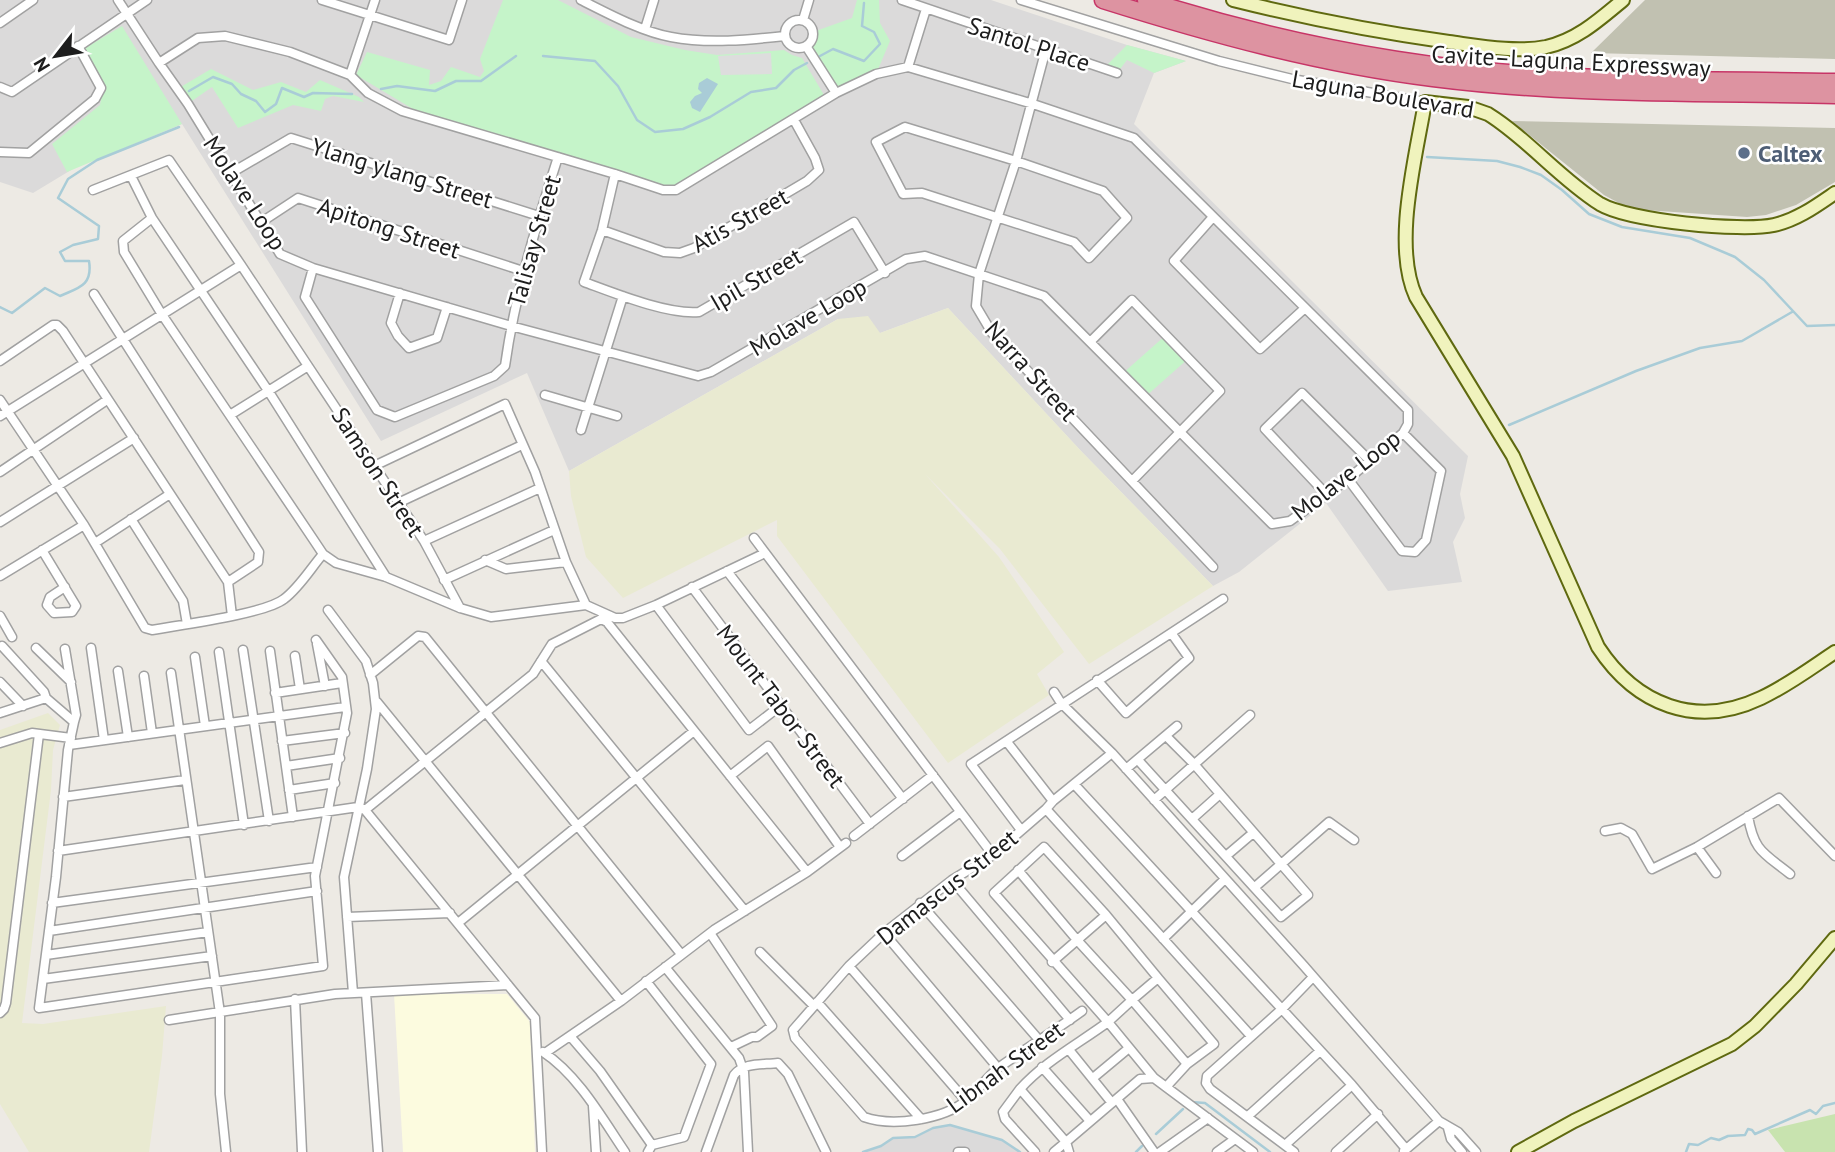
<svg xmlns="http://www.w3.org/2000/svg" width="1835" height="1152" font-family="'PT Sans',sans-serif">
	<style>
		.residential { fill: #dbdada }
		.education { fill: #fcfbdf }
		.construction { fill: #c1c1b1 }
		.farmland { fill: #e9ead1 }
		.grass { fill: #c8e3af }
		.park { fill: #c5f4c9 }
		.parking { fill: #ddd }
		.water { fill: #a9ccd7 }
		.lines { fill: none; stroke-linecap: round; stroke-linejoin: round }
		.stream { stroke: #a9ccd7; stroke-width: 2.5 }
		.minor-casing { stroke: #a1a1a1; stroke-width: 11 }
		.secondary-casing { stroke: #5f6910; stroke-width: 16 }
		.motorway-casing { stroke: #c73567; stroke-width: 19 }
		.minor { stroke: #fff; stroke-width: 8 }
		.secondary { stroke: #f0f3bd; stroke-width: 12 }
		.motorway { stroke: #dd93a1; stroke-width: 16 }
		.service-dot { fill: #5c6f8a; stroke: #fff; stroke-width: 2.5 }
		.labels { text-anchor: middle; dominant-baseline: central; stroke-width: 5; stroke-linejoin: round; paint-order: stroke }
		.street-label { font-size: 24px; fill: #1d1d1d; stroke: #fff }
		.service-label { font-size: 24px; font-weight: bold; fill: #4e5e75; stroke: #fff; text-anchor: start }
	</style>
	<rect width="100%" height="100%" fill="#edeae4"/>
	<path class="residential" d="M0 0H991L1127 45 1186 61 1154 73 1134 124 1468 456 1460 494 1465 518 1453 542 1462 582 1388 591 1326 503 1239 572 1213 586 1081 451 948 308 880 333 838 319 569 471 527 373 381 441 182 124 81 164 33 193 0 182Z
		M950 1125 1002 1140 1020 1152H863L881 1146 893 1138 915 1137 933 1128Z"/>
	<path class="education" d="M394 994H507L530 1022 535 1152H403Z"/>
	<path class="construction" d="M1645 0H1835V59L1591 53Z
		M1512 121 1835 128V182L1796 205 1766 215 1747 217 1630 209 1604 195Z"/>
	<path class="farmland" d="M948 308 1081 451 1213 586 1089 664 1000 549 925 474 999 557 1064 652 1037 674 1049 695 948 763 777 536V520L623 598 586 557 571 496 569 471 838 319 868 316 880 333Z
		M48 713 60 725 53 750 51 790 22 1023 43 1024 166 1006 162 1056 149 1152H29L0 1104V730Z"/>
	<path class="grass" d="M1835 1114V1152H1785L1768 1130Z"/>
	<path class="park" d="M503 0H558L631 37 685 50 717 55 784 50 792 55 802 58 824 95 821 101 676 188H664L413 109 356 75 367 52 430 70 429 85 441 81 451 67 480 77 484 71 480 59Z
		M857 0H879L880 23 890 41 876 74 836 93 808 45 813 32 852 18Z
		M122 26 182 124 67 172 52 144 100 105 103 88 82 50Z
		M1127 45 1186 61 1154 73 1127 60 1117 73 1104 68Z
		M211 69 253 90 281 82 306 92 320 80 359 97 364 102 333 96 325 99 321 111 293 105 238 128 212 87 189 103 179 88Z
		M1166 335 1189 358 1145 397 1122 374Z"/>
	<path class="parking" d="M771 53 772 74 721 75 718 56Z"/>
	<path class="water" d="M707 78 718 84 700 112 692 108 690 102 695 96 702 93 698 89 699 83Z"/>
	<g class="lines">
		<path class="stream" d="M543 56 595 61 618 86 637 120 655 132 683 129 710 117 751 92 776 88 794 70 807 63
			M820 56 833 49 864 61 880 44 874 32 862 26 864 3
			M381 89 397 86 435 91 456 81H481L516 56
			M189 91 213 77 232 84 241 94 256 101 265 112 276 104 282 88 304 97 313 93 352 94
			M1427 157 1497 161 1520 167 1541 175 1562 190 1589 214 1622 227 1690 238 1735 257 1764 280 1807 326 1835 325
			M0 307 12 313 45 288 60 296C78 288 93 286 89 261H65L60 252 73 245 98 239 99 226 58 198 68 179 97 160 179 127
			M1509 425 1636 371 1700 348 1742 341 1792 312
			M1191 1102 1205 1103 1270 1152
			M1156 1134 1183 1109
			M863 1152 881 1146 893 1138 915 1137 933 1128 950 1125 1002 1140 1020 1152
			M1136 1152 1142 1146
			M1686 1152 1689 1144 1698 1145 1711 1138 1719 1140 1728 1136 1745 1135 1748 1129 1752 1130 1755 1134 1810 1110 1816 1114 1823 1106 1835 1103"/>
		<defs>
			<path id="minor" d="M118 0 159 63
				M322 0 449 40 462 0
				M581 0C607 13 642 32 671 37 708 44 748 40 785 36
				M902 0 1117 73
				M1021 0 1219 61 1292 79 1425 102
				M803 20 809 0
				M785 34a14 14 0 1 1 28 0a14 14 0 1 1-28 0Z
				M0 23 33 0
				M645 29 654 0
				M225 36 290 52 350 75 368 93 402 111 615 174 663 190H676L836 93 876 74 908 67 1033 104 1134 138 1408 410V424L1403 433 1348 479 1290 521 1272 524 1044 296 925 256 906 259 711 372 698 376 511 326 313 268 280 254 188 104 159 63 198 38Z
				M806 46 836 93
				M1046 49 1016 161 979 274 976 306 992 333 1213 567
				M908 67 926 9
				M350 75 375 0
				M0 87 12 92 147 0
				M905 127 1016 161 1103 191 1127 218 1089 258 1074 242 922 193 903 194 876 142Z
				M0 152 29 153 95 99 101 88 78 46
				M231 173 291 138 539 216
				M615 174 602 230 584 282C614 293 668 315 699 312L854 222 885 273
				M131 176 152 218 269 392 386 577
				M93 190 169 160 241 265 424 541 460 608
				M1213 217 1174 261 1260 349 1305 308
				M152 218 123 241 124 252 161 313 313 539 323 554 336 563 386 577 460 608 491 617 586 605 615 618H623L656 605 765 553
				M260 223 298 198 523 271
				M602 230 664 252 680 253 694 248 807 181 819 170 815 158 794 120
				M313 268 305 297 377 410 395 417 494 376 505 366C515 294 536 226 558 157
				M400 293 391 323 398 336 409 348 437 338 447 307
				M94 294 259 552 258 562 228 582
				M1090 342 1132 300 1220 391 1132 481
				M0 361 53 325H57L63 331 228 582 232 616
				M545 395 617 416
				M0 400 84 525 145 628 152 630C179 625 265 614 284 599 299 588 311 568 323 554
				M230 415 308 366
				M0 416 241 265
				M581 430 623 296
				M374 466 505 404 535 472 566 562 586 605
				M0 472 107 400
				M1348 479 1402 551 1415 552 1426 540 1441 471 1403 433
				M1327 495 1265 429 1302 393 1370 461
				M398 503 522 445
				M131 519 183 601 187 624
				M0 522 134 438
				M754 538 993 855
				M424 541 540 488
				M95 543 170 494
				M42 550 76 606 72 612 54 613 47 605 50 597 65 587
				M485 560 506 569 566 562
				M727 571 903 799
				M0 576 84 525
				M444 580 554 530
				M692 587 870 824
				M656 605 749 730 780 706
				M328 610 366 661 373 683 376 709 367 769 344 877 353 993
				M0 616 12 637
				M317 644 325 686
				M2 646 44 692 46 698
				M36 648 71 682
				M91 648 104 740
				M65 649 76 715 74 722
				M243 650 269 821
				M270 651 293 817
				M219 652 244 825
				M295 656 300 689
				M195 657 205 726
				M541 661 745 911
				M118 671 128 737
				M171 673 220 1013V1094L226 1152
				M370 675 418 636 425 637 681 954
				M144 676 152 733
				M1097 680 1126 713 1189 658 1172 634
				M0 682 23 706
				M1054 692 1061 703 1112 753 1304 966 1439 1121 1458 1132 1476 1152
				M275 693 342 683
				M377 702 621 1001
				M0 713 46 698 74 722 68 750 56 877 39 1008 323 966 315 876 347 713 342 677 316 640
				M282 741 345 733
				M1007 742 1053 801
				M0 743 32 733 71 738
				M69 745 345 707
				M1138 760 1281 917 1308 895 1194 764 1166 736
				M286 766 340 758
				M1126 769 1177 726
				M730 776 768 746 840 847
				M1074 784 1352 1085 1406 1149
				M289 790 335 783
				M63 797 185 780
				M1154 800 1250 715
				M1046 809 1251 1036
				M365 810 533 674 552 644 601 619 607 622 807 872
				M1748 816C1754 852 1764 853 1790 874
				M1192 819 1220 794
				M1021 830 971 764 1223 599
				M1605 831 1621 828 1632 834 1652 869 1697 847 1779 798 1835 856
				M854 836 933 775
				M1697 847 1716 873
				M58 851 358 807 365 810 535 1018 542 1152
				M902 856 960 812
				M1226 856 1253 833
				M1018 870 1077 940 1132 1000 1158 978 1214 1044 1187 1064
				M952 880 1070 1020
				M1255 887 1329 822 1354 840
				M52 903 317 867
				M920 903 1040 1041
				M347 917 450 913
				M458 923 694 731
				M49 931 317 891
				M710 933 772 1026 757 1037H752L731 1047
				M884 933 998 1068
				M1163 939 1225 879
				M760 952 814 1006
				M46 955 208 932
				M1052 962 1106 915
				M849 966 966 1101
				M665 967 739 1058 744 1072 748 1152
				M1158 978 1106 915 1044 847 994 893 1108 1022 1132 1000 1187 1064 1166 1087
				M43 979 212 956
				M646 981 711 1064 684 1137 652 1145 648 1152
				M366 993 378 1152
				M295 999 302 1152
				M817 1002 921 1119
				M1082 1011C1056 1030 1028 1047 1001 1066 988 1075 979 1090 967 1100 943 1120 892 1127 864 1117L795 1038 793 1030 849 966 884 933 952 880 993 855 1046 809 1053 801 1112 753
				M0 1013 4 1009 6 1003 39 734
				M169 1020 335 994 508 985
				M570 1036 600 1071 652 1145
				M1070 1051 1112 1103
				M543 1052C578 1075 602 1118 625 1152
				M545 1053 621 1001 714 930 807 872 846 843
				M1042 1067 1090 1121
				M1093 1078 1129 1048
				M1020 1089C1044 1062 1078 1044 1108 1022L1154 1078
				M1117 1099 1154 1152
				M593 1106 596 1152
				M1248 1116 1320 1051
				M1448 1128 1451 1139 1462 1152
				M1285 1145 1352 1085
				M1404 1151 1439 1121
				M706 1152 734 1075C744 1062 763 1065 778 1063L788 1074 826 1152
				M958 1152H965
				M1035 1152 1005 1119 1003 1112 1020 1089 1066 1142 1054 1152
				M1069 1152 1066 1142 1140 1079 1154 1078 1253 1152
				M1160 1152 1208 1118
				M1217 1152 1235 1139
				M1294 1152 1210 1089 1206 1083 1207 1076 1282 1009 1313 977
				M1336 1152 1378 1114"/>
			<path id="secondary" d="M1233 0C1305 18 1376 32 1449 42 1479 46 1516 53 1546 47 1577 40 1599 20 1623 0
				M1835 193C1816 206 1797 220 1774 225 1741 232 1629 221 1600 204 1559 178 1528 139 1488 114L1468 107 1425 102C1416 157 1392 245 1416 297L1513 456 1598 647C1636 705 1696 729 1761 698 1787 686 1811 668 1835 652
				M1518 1152 1574 1121 1732 1044 1755 1026 1796 984 1835 938"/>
			<path id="motorway" d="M1103 0C1211 34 1320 64 1433 78 1566 95 1701 92 1835 95
				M1146 0C1268 39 1394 65 1521 74 1625 81 1731 80 1835 82"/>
		</defs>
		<use href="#minor" class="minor-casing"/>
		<use href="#secondary" class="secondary-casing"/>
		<use href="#motorway" class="motorway-casing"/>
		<use href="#minor" class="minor"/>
		<use href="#secondary" class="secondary"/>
		<use href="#motorway" class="motorway"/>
	</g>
	<circle class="service-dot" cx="1744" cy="153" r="7"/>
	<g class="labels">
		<g class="street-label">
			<text transform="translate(1029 44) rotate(18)">Santol Place</text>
			<text transform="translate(1571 61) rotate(3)">Cavite–Laguna Expressway</text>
			<text transform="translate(1383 94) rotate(10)">Laguna Boulevard</text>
			<text transform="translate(402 173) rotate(17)">Ylang ylang Street</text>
			<text transform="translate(245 193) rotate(57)">Molave Loop</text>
			<text transform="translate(740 220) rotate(-29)">Atis Street</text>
			<text transform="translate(389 228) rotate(18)">Apitong Street</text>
			<text transform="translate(534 241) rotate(-74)">Talisay Street</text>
			<text transform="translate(756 279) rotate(-30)">Ipil Street</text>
			<text transform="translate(808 317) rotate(-30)">Molave Loop</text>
			<text transform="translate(1031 371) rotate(48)">Narra Street</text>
			<text transform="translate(378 472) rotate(57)">Samson Street</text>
			<text transform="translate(1346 475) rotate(-38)">Molave Loop</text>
			<text transform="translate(781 706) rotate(53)">Mount Tabor Street</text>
			<text transform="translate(947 887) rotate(-38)">Damascus Street</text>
			<text transform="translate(1005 1067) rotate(-36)">Libnah Street</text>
		</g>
		<g class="service-label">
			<text x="1758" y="153">Caltex</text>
		</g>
	</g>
	<g transform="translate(56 56) rotate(239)" stroke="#ffffff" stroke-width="5" paint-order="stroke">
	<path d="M0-5L12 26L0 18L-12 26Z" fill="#1d1d1d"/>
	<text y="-10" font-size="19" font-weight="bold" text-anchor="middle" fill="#1d1d1d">N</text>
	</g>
</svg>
